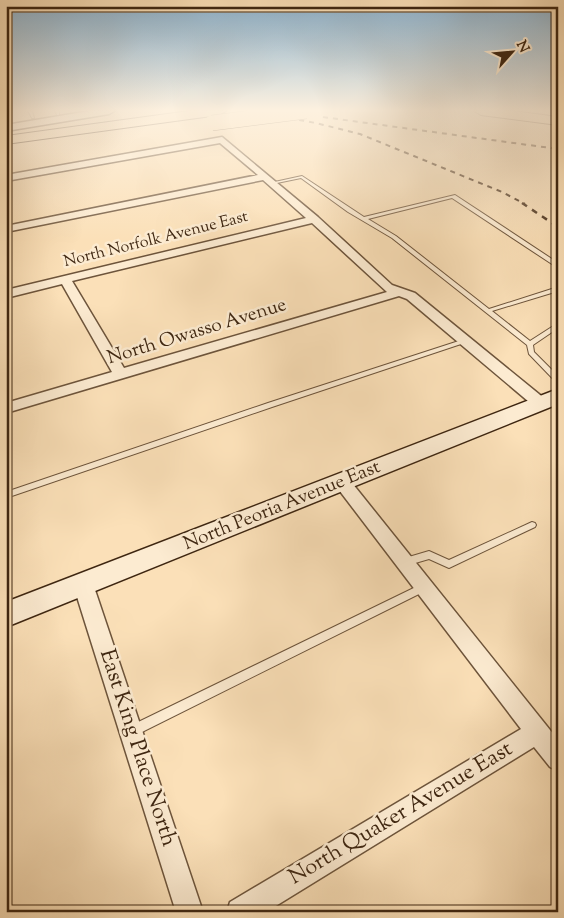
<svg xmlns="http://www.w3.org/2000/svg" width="564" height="918" font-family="'Sorts Mill Goudy',serif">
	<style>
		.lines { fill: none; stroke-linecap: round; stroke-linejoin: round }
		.lane-casing { stroke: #6d543b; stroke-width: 2 }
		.street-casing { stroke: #6d543b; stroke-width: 3 }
		.secondary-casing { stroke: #3e2611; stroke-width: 3 }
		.highway-casing { stroke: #3e2611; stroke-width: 2 }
		.lane { fill: #fcebd1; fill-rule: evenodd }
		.street { fill: #fcebd1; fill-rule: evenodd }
		.secondary { fill: #fcebd1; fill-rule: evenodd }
		.highway { fill: #fbe0b8; fill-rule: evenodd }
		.rail-far1 { stroke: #3e2611; stroke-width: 2; stroke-dasharray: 5 5; stroke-linecap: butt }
		.rail { stroke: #3e2611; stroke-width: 2.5; stroke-dasharray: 6 6; stroke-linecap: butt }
		.highway-bridge-casing { stroke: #3e2611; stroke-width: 16; stroke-linecap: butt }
		.highway-bridge { stroke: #fbe0b8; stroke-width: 15 }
		.labels { text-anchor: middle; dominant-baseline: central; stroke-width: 5; stroke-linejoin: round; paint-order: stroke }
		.far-street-label { font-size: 16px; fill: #3e2611; stroke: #fcebd1 }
		.street-label { font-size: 19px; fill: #3e2611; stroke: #fcebd1 }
		.near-street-label { font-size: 22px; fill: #3e2611; stroke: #fcebd1 }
	</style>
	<rect width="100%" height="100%" fill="#fbe0b8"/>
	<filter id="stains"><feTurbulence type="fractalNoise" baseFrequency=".004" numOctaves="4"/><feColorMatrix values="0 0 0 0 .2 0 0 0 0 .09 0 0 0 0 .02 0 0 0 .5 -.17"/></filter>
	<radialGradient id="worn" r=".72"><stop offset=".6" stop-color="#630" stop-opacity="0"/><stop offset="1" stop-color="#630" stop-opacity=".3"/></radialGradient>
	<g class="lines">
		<defs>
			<path id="lane" d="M28 111H32L34 118H32Z
				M55 111H59V115H57Z
				M6 119 8 120V123H6Z
				M302 176 364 217 455 195 558 263V268L452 198 368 219 396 236 489 309 558 287V291L492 311 530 341 558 323V328L533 345 534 352 558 376V382H556L529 354 527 345 392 238 348 212 301 178 272 184 270 183Z
				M465 339 468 341 467 342 272 407 6 498V492L268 403Z
				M532 522 535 523 536 525 535 527 449 568 429 559 405 566 402 565 401 562 402 559 429 551 449 560Z
				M424 583 427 584 428 587 427 590 136 735 132 736 128 735 127 731 128 727Z"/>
			<path id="street" d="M222 137 318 217 392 285 415 293 545 399 547 403 545 407H535L407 299 399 296 6 413V403L112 372 62 284 6 298V290L306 218 263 180 6 232V226L258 175 220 143 6 181V175ZM312 223 387 292 124 368 72 281Z
				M342 476 348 478 558 740V771L550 767 534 747 266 912H227L230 902 521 729 336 486 334 482 336 478Z
				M83 576 90 578 93 584 203 912H176L73 584 76 578Z"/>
			<path id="secondary" d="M89 111H114L109 114 6 131V125Z
				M558 389V404L6 627V602Z"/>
			<path id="highway" d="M189 111H226L219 115 6 144V136Z
				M474 111H513L558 117V125L481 115Z"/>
		</defs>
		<use href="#lane" class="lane-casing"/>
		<use href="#street" class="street-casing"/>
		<use href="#secondary" class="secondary-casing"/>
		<use href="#highway" class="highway-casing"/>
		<use href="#lane" class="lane"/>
		<use href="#street" class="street"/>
		<use href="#secondary" class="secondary"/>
		<use href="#highway" class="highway"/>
		<path class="rail-far1" d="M250 111 316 123 360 134 502 192 525 204
			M323 117 558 149"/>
		<path class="rail" d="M522 203 558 227"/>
		<defs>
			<path id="highway-bridge" d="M212 123 306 111"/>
		</defs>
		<use href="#highway-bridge" class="highway-bridge-casing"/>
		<use href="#highway-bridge" class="highway-bridge"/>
	</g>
	<linearGradient id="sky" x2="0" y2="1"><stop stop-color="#8cb6d5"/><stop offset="0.46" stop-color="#fdf1df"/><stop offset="1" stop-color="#fdf1df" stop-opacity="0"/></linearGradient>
	<rect width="564" height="240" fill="url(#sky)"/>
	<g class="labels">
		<g class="far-street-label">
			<text transform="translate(156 240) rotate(-14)">North Norfolk Avenue East</text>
		</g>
		<g class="street-label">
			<text transform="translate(197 332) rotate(-17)">North Owasso Avenue</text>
			<text transform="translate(282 506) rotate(-22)">North Peoria Avenue East</text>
		</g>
		<g class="near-street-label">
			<text transform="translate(137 748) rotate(72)">East King Place North</text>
			<text transform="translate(401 814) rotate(-31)">North Quaker Avenue East</text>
		</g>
	</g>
	<rect width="564" height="918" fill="none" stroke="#fbe0b8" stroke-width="25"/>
	<rect x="8" y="8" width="549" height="903" fill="none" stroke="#3e2611" stroke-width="2.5"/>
	<rect x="12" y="12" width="539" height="893" fill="none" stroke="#3e2611"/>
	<g transform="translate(512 52) rotate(63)" stroke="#fcebd1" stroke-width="4" paint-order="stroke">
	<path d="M0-4L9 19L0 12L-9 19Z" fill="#3e2611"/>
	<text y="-8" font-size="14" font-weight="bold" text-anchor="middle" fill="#3e2611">N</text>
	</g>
	<rect width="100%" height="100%" filter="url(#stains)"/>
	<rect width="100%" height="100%" fill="url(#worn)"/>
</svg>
